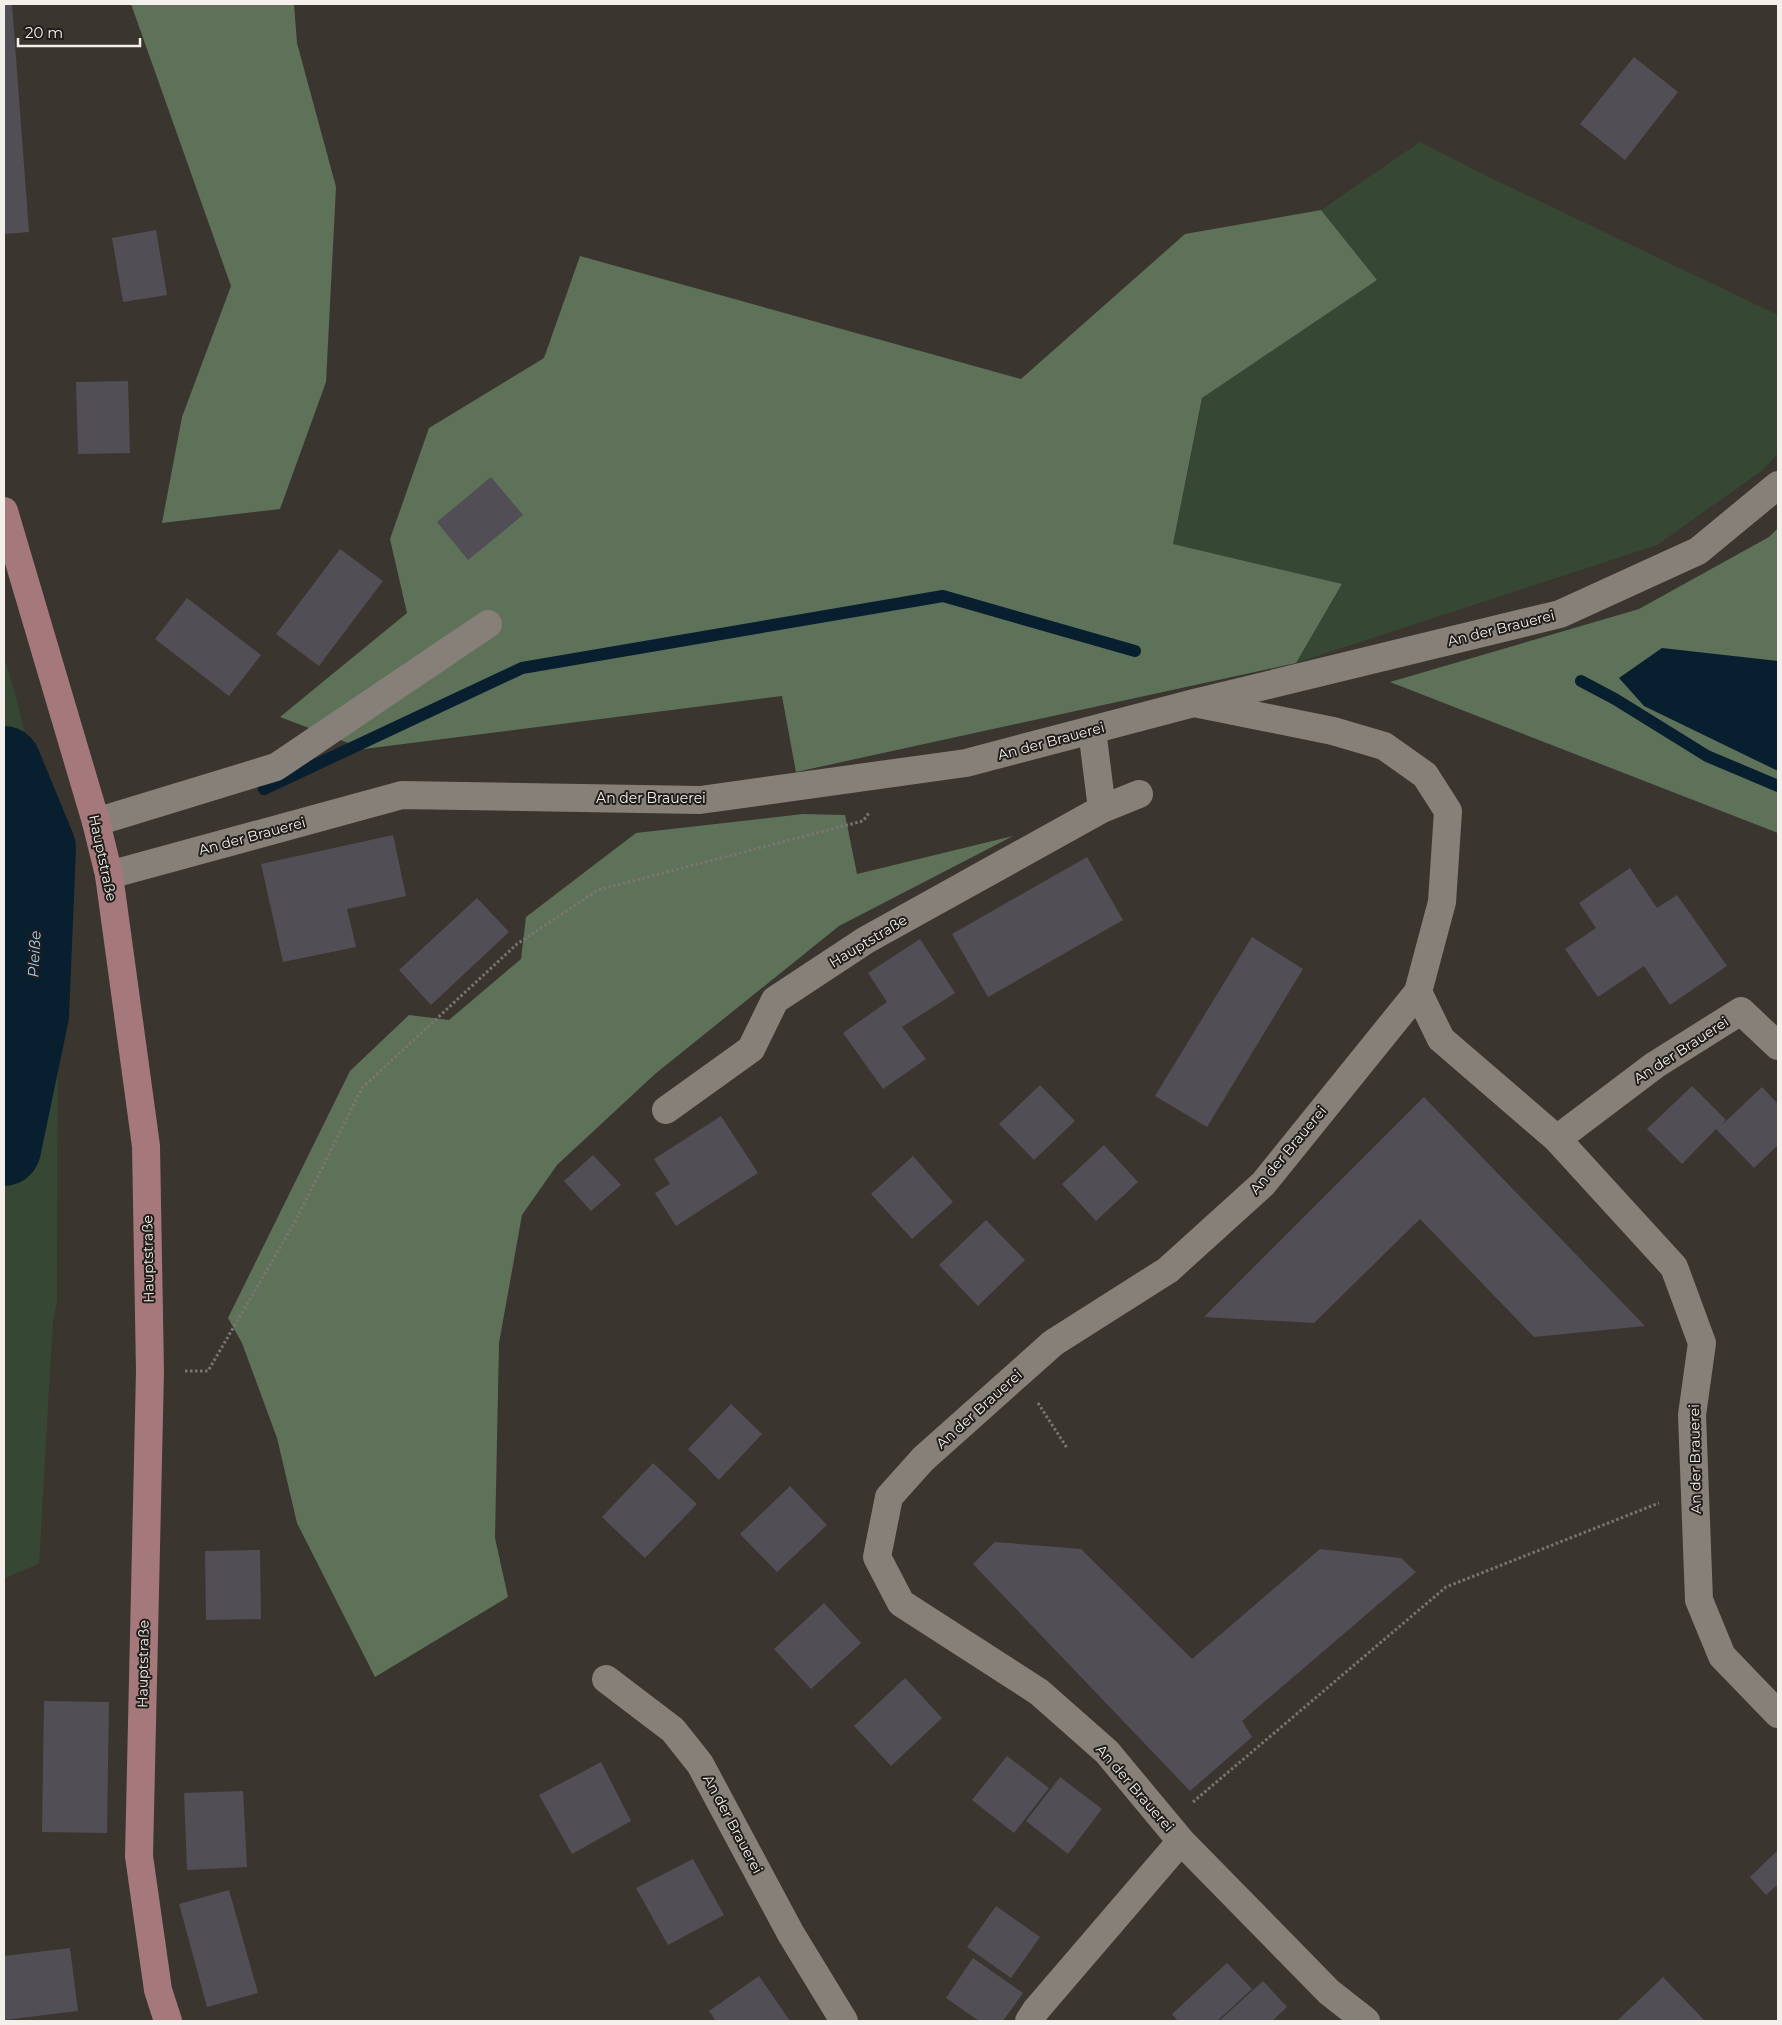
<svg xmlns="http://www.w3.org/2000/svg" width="1782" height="2025" font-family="Montserrat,sans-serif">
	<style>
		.green { fill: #364833 }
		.forest { fill: #5e725a }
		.water { fill: #081f30 }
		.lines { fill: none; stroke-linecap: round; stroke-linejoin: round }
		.stream { stroke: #081f30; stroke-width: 12 }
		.river { stroke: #081f30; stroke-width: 74 }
		.building { fill: #514e56 }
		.path { stroke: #7b7570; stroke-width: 3; stroke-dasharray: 2.5 2.5; stroke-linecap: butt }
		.minor { stroke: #868078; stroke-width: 28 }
		.major { stroke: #a5787c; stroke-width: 28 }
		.labels { text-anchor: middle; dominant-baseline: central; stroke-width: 4; stroke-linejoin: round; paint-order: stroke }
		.street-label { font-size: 14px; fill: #f3efeb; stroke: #201d1a }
		.water-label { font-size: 15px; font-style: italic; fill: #a1d0f7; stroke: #201d1a }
	</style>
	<rect width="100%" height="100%" fill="#3b352f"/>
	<path class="green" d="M1420 142 1495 180 1778 315V453L1764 469 1657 545 1296 663 1342 585 1173 544 1203 397 1377 280 1321 210Z
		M4 657 16 697 58 869 57 1302 53 1320 39 1564 4 1578Z"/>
	<path class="forest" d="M131 4H294L297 43 336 187 326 382 280 509 162 523 182 417 231 286Z
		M1321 210 1377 280 1202 398 1173 544 1342 584 1296 663 796 772 782 696 364 749 280 717 407 613 390 539 429 428 544 358 580 256 1021 379 1185 234Z
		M1778 528V833L1390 682 1639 609 1769 537Z
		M803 814 845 815 857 874 1013 836 839 926 655 1074 557 1165 522 1215 499 1343 495 1538 508 1597 375 1677 297 1523 277 1438 242 1343 228 1318 350 1071 409 1015 449 1020 521 959 526 917 636 833Z"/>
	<path class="water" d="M1662 648 1778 661V771L1644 706 1619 678Z"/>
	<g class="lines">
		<path class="stream" d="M1581 681 1615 699 1707 756 1778 786
			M264 789 522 668 943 596 1135 651"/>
		<path class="river" d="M4 763 39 848 32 1015 4 1149"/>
	</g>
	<path class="building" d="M4 4H12L29 232 4 234Z
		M1634 57 1678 92 1625 160 1580 124Z
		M156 230 167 295 123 302 112 238Z
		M128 381 130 453 78 454 76 382Z
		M491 477 523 515 468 560 437 522Z
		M340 549 383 581 319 666 276 634Z
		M187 598 261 655 229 696 155 639Z
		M393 835 406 896 347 909 356 947 283 962 261 864Z
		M1087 857 1123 920 988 997 952 934Z
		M1630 868 1657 908 1677 895 1727 966 1670 1005 1644 966 1598 997 1565 949 1596 928 1579 903Z
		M477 898 509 932 431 1005 399 970Z
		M1252 937 1303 969 1207 1127 1155 1096Z
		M920 939 955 993 902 1027 926 1059 883 1089 843 1033 887 1002 868 973Z
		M1040 1085 1075 1121 1034 1160 999 1124Z
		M1692 1086 1726 1120 1722 1125 1762 1087 1778 1104V1145L1754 1168 1716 1129 1682 1164 1647 1129Z
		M1424 1097 1645 1326 1534 1337 1420 1219 1314 1323 1204 1317Z
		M721 1116 758 1173 676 1226 655 1193 670 1184 654 1159Z
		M1104 1145 1138 1182 1096 1221 1062 1184Z
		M593 1155 621 1185 591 1211 564 1181Z
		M913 1156 953 1202 912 1239 871 1194Z
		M986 1220 1025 1260 978 1306 939 1265Z
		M731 1404 762 1434 719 1480 688 1449Z
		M653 1463 697 1504 645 1558 602 1517Z
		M790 1486 827 1525 777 1572 740 1534Z
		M995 1542 1081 1549 1192 1659 1320 1549 1401 1558 1416 1572 1242 1721 1252 1737 1190 1791 973 1564Z
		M260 1550 261 1619 206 1620 205 1551Z
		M824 1603 861 1643 811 1689 774 1649Z
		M905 1678 942 1718 891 1766 854 1726Z
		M44 1701 109 1702 107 1833 42 1832Z
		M1007 1756 1049 1788 1014 1833 972 1800Z
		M601 1762 631 1821 572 1854 539 1795Z
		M1060 1777 1102 1809 1068 1854 1026 1821Z
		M243 1791 247 1867 187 1870 184 1793Z
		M1778 1850V1889L1776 1886 1766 1895 1750 1877Z
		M693 1859 724 1915 668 1945 636 1888Z
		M229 1890 258 1993 207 2007 179 1904Z
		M996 1906 1040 1937 1011 1978 967 1947Z
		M70 1948 78 2011 4 2020V1956Z
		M973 1958 1023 1993 1003 2021H979L946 1998Z
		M1227 1963 1252 1989 1217 2021H1178L1172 2014Z
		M759 1976 790 2021H716L709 2011Z
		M1663 1977 1705 2021H1617Z
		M1263 1981 1287 2007 1272 2021H1219Z"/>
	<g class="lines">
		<path class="path" d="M185 1371H208L295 1222 362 1088 517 944 598 890 863 821 869 813
			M1038 1403 1067 1448
			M1193 1802 1446 1587 1659 1503"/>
		<path class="minor" d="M1194 703 1333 731 1384 746 1425 775 1448 811 1442 902 1418 992 1263 1184 1168 1270 1053 1343 923 1459 889 1497 877 1557 901 1603 1039 1692 1107 1752 1181 1841 1329 1992 1366 2021
			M1092 730 1102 809
			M96 822 276 767 488 624
			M109 875 402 795 700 800 966 763 1194 703 1560 614 1698 551 1778 485
			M1418 992 1441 1039 1557 1139 1674 1267 1702 1343 1692 1415 1699 1600 1722 1656 1778 1714
			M666 1110 751 1049 775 1000 866 940 1102 809 1139 794
			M1557 1139 1655 1065 1741 1011 1778 1046
			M606 1679 673 1730 700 1764 791 1934 844 2021
			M1029 2021 1036 2010 1181 1841"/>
		<path class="major" d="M4 511 96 822 109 875 146 1146 150 1371 139 1856 158 1990 168 2021"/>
	</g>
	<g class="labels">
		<g class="street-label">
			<text transform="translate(1501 628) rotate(-14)">An der Brauerei</text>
			<text transform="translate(1051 741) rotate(-15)">An der Brauerei</text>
			<text x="651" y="798">An der Brauerei</text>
			<text transform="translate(252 836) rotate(-15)">An der Brauerei</text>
			<text transform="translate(103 858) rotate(78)">Hauptstraße</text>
			<text transform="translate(868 941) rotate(-31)">Hauptstraße</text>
			<text transform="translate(1681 1050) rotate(-33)">An der Brauerei</text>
			<text transform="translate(1288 1150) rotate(-50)">An der Brauerei</text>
			<text transform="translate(148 1259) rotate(-91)">Hauptstraße</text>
			<text transform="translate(979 1409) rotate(-42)">An der Brauerei</text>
			<text transform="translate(1695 1459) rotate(-91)">An der Brauerei</text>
			<text transform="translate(143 1664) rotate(-89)">Hauptstraße</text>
			<text transform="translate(1135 1788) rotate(49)">An der Brauerei</text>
			<text transform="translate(733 1824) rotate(62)">An der Brauerei</text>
		</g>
		<g class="water-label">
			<text transform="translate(34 954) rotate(-87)">Pleiße</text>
		</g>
	</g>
	<rect width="1782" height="2025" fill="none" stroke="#f3efeb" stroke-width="10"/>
	<path d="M18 38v8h122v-8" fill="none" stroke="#f3efeb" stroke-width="2.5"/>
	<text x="25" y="38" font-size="15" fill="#f3efeb" stroke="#201d1a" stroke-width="4" paint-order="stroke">20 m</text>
</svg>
